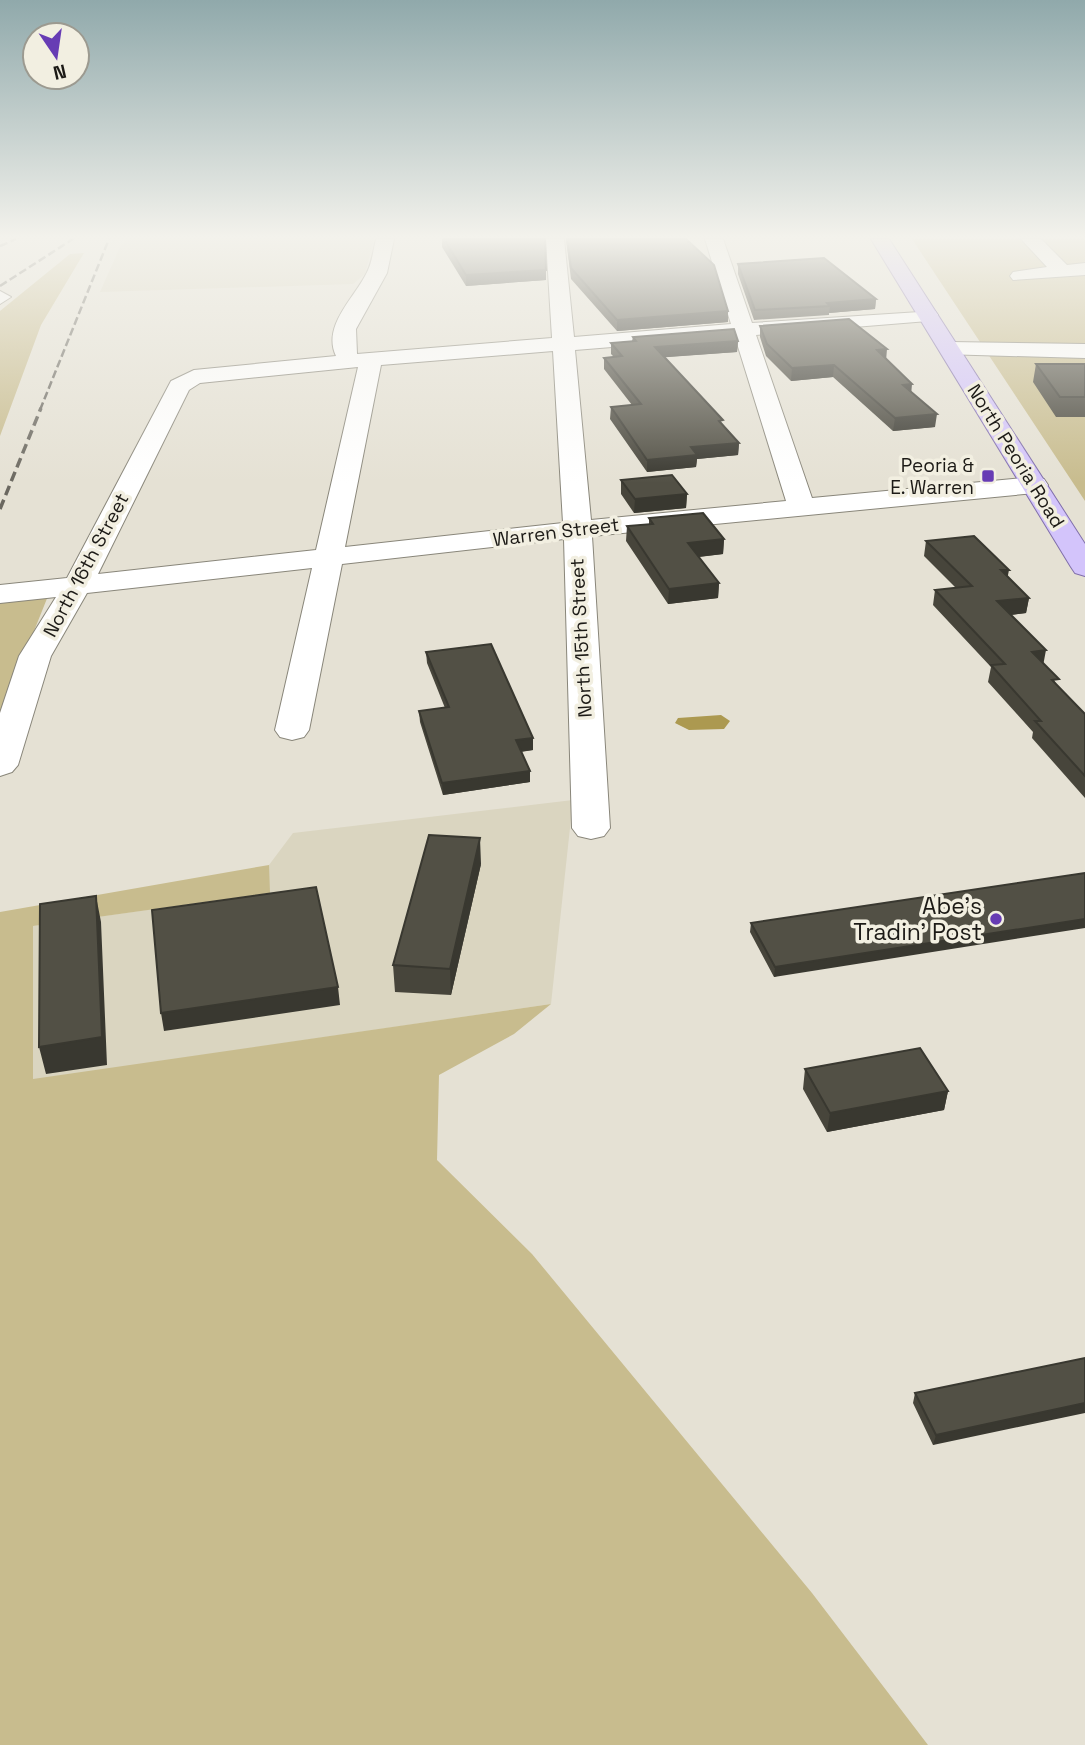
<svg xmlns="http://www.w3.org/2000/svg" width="1085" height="1745" font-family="'Space Grotesk',sans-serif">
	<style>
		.built { fill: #dad5c0 }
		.green { fill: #c8bc8e }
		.water { fill: #ac9950 }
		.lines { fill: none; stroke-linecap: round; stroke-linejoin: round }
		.minor-casing { stroke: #89867a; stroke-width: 2 }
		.major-casing { stroke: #806faa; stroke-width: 2 }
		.minor { fill: #fff; fill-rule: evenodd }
		.major { fill: #d3c4fb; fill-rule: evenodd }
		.rail-far1 { stroke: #6b6860; stroke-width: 2.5; stroke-dasharray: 8 3.5; stroke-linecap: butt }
		.rail { stroke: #6b6860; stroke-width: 3.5; stroke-dasharray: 10 5; stroke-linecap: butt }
		.wall { fill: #47453b }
		.shaded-wall { fill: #393830 }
		.building { fill: #525045; stroke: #393830; stroke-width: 2 }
		.poi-dot { fill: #673cb4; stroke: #f2efe1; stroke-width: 2.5 }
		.labels { text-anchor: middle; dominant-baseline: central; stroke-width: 7; stroke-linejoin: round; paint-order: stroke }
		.far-street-label { font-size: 19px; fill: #1c1a16; stroke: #f2efe1 }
		.far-poi-label { font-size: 19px; fill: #1c1a16; stroke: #f2efe1; text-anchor: end }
		.poi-label { font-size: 23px; fill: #1c1a16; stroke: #f2efe1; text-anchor: end }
	</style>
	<rect width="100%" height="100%" fill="#e5e1d4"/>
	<path class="built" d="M127 239H374L365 274 353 284 100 292 120 247Z
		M573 800 551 1004 33 1080 32 926 269 893V865L293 833Z"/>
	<path class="green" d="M912 239H1085V501Z
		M84 253 41 325 0 436V311L70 254Z
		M48 596 0 716V601Z
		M269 865 270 893 33 926V1079L551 1004 514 1034 439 1075 437 1160 532 1254 812 1593 928 1745H0V912Z"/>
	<path class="water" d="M721 715 730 721 724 729 689 730 675 723 678 718Z"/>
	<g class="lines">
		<defs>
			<path id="minor" d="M376 239H394L387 273 356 329 357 354 552 338 546 239H564L574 337 731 324 705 239H723L752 323 935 311 938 315 928 321 756 335 812 498 1035 477 1044 479 1048 485 1044 491 1035 493 592 536 610 828 604 836 591 839 578 836 572 828 564 539 342 564 309 730 304 737 292 740 280 737 275 730 312 568 87 593 51 656 18 765 12 772 0 776V713L19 656 56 597 0 603V585L67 578 171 381 194 370 336 356C322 327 353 299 365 276 372 265 373 251 376 239ZM735 337 786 501 591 520 575 350ZM553 351 563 523 345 547 381 365ZM358 367 316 550 98 574 189 390 200 383Z
				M1021 239H1041L1067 265 1085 263V275L1013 280 1010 276 1013 272 1047 267Z
				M0 291 11 297 0 304Z
				M950 342 1085 344V358L942 354 939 349 942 344Z"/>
			<path id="major" d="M871 239H889L1085 544V576L1075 573 1071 567Z"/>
		</defs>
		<use href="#minor" class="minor-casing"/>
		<use href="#major" class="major-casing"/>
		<use href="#minor" class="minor"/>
		<use href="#major" class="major"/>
		<path class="rail-far1" d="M0 246 16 239
			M0 286 73 239
			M40 410 109 239"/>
		<path class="rail" d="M0 509 41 408"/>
	</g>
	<path class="wall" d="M442 239H545L546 280 466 286 442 247Z
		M566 239H686L728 322 617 331 571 279Z
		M738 264 876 299 875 309 829 313V315L754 320 738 274Z
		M760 326 886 359 911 392 935 427 893 431 833 377 791 381 766 356 760 337Z
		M633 337 738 341 737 352 665 357 739 443 738 455 697 459 696 467 647 472 610 419 611 407 632 405 604 369V358L614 357 611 354V343L632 341Z
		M1036 364H1085V417H1056L1033 382Z
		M621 480 687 494 686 508 634 513 621 494Z
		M649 518 724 539 723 554 699 557 719 583 718 598 668 604 626 541 627 526 649 524Z
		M926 541 1008 577 1029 598 1026 613 1011 615 1057 685 1085 714V798L1032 738 1033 732 988 682 991 667 933 605 935 590 956 588 924 556Z
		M426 652 533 738V750L521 752 530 782 443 795 420 722 419 711 445 708 427 663Z
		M481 864 451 995 395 992 393 965Z
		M1085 873 774 977 750 932 751 923Z
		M805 1069 948 1091 944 1110 827 1132 803 1089Z
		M1085 1358 933 1445 913 1403 915 1393Z"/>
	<path class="shaded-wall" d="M546 270V280L466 286V275Z
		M876 299 875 309 829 313 830 306 827 303Z
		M728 311V322L617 331V320Z
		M738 341 737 352 655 358V347Z
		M887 349 886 361 877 350Z
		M834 365 833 377 791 381 792 368Z
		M912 384 911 396 903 385Z
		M937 414 935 427 893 431 895 418Z
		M739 443 738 455 697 459 696 467 647 472V460L691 447Z
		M687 494 686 508 634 513 635 499Z
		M724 539 723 554 688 558V543Z
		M1001 570H1009L1006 585Z
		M719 583 718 598 668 604 669 589Z
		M1029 598 1026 613 995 617 997 601Z
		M1046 650 1043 666 1032 652Z
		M533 738V750L517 752 516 740Z
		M530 771V782L443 795 442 783Z
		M480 838 481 864 451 995 450 969Z
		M96 896 101 922 107 1065 46 1074 39 1047Z
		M1085 919V928L774 977 775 967Z
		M338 987 340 1005 164 1031 161 1013Z
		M948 1091 944 1110 827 1132 830 1113Z
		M1085 1403V1413L933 1445 936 1435Z"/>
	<path class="building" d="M444 239H545L546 270 466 275Z
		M567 239H686L714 265 728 311 617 320 571 268Z
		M824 258 876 299 827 303 830 306 755 310 738 264Z
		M849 319 887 349 877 350 912 384 903 385 937 414 895 418 834 365 792 368 767 344 760 326Z
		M734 329 738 341 655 347 723 420 719 421 739 443 691 447 697 455 647 460 611 407 641 404 604 358 622 356 611 343 636 341 633 337Z
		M1036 364H1085V397H1060Z
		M672 475 687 494 635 499 621 480Z
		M703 513 724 539 688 543 719 583 669 589 627 526 653 524 649 518Z
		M974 536 1009 570H1001L1029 598 997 601 1046 650 1032 652 1059 679 1052 680 1085 714V776L1035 721H1041L991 665 1005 664 935 590 972 586 926 541Z
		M491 644 533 738 516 740 530 771 442 783 419 711 449 707 426 652Z
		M429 835 480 838 450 969 393 965Z
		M1085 873V919L775 967 751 923Z
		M316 887 338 987 161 1013 152 910Z
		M96 896 102 1037 39 1047 40 904Z
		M920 1048 948 1091 830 1113 805 1069Z
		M1085 1358V1403L936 1435 915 1393Z"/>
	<linearGradient id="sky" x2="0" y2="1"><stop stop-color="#90a9ab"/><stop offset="0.49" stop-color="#f3f2ec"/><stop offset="1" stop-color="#f3f2ec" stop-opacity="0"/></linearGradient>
	<rect width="1085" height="483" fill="url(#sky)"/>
	<g class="poi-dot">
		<rect x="981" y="469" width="14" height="14" rx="3.5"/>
		<circle cx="996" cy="919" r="7"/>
	</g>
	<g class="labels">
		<g class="far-street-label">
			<text transform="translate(1016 456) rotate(58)">North Peoria Road</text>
			<text transform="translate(556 532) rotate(-7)">Warren Street</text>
			<text transform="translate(86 565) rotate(-62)">North 16th Street</text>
			<text transform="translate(581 638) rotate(-93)">North 15th Street</text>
		</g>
		<g class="far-poi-label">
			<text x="974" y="465">Peoria &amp;<tspan x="974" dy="22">E. Warren</tspan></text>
		</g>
		<g class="poi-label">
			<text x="982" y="906">Abe's<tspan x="982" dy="26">Tradin' Post</tspan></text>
		</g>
	</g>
	<g transform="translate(56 56) rotate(167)"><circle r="33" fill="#f2efe1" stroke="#9c9a90" stroke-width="2"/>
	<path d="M0-5L12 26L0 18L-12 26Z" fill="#673cb4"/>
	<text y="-10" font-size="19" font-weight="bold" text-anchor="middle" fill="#1c1a16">N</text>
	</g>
</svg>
